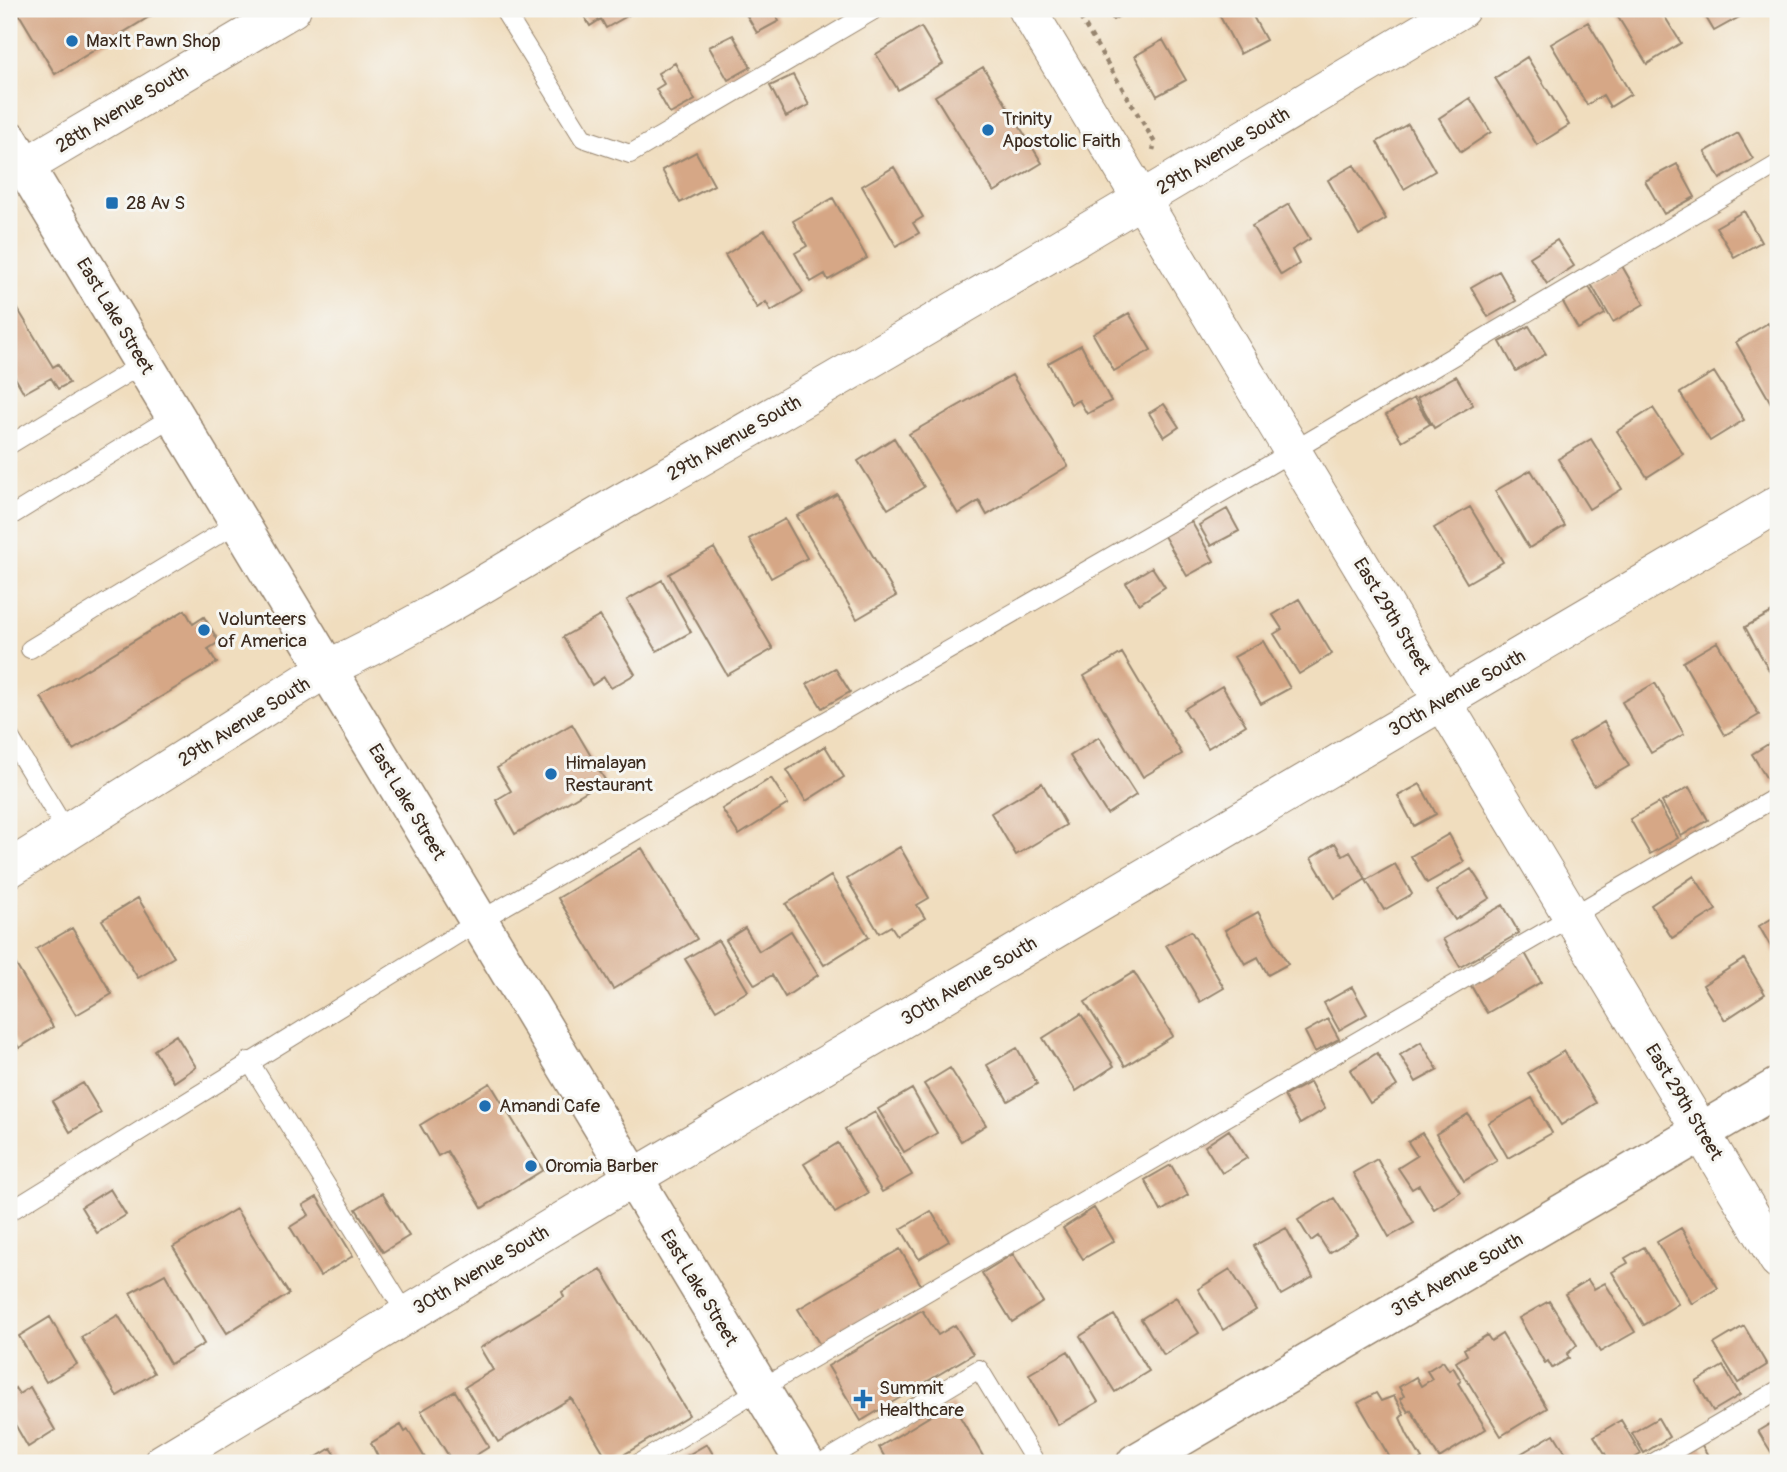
<svg xmlns="http://www.w3.org/2000/svg" width="1787" height="1472" font-family="Pangolin,sans-serif">
	<style>
		.building { fill: #d6a786 }
		.lines { fill: none; stroke-linecap: round; stroke-linejoin: round }
		.lane-casing { stroke: #96846e; stroke-width: 20 }
		.street-casing { stroke: #96846e; stroke-width: 39 }
		.secondary-casing { stroke: #96846e; stroke-width: 41 }
		.primary-casing { stroke: #96846e; stroke-width: 41 }
		.path { stroke: #96846e; stroke-width: 4.5; stroke-dasharray: 5 5; stroke-linecap: butt }
		.lane { stroke: #fff; stroke-width: 18 }
		.street { stroke: #fff; stroke-width: 37 }
		.secondary { stroke: #fff; stroke-width: 38 }
		.primary { stroke: #fff; stroke-width: 38 }
		.poi-dot { fill: #1f6fb2; stroke: #f6f6f2; stroke-width: 2.5 }
		.labels { text-anchor: middle; dominant-baseline: central; stroke-width: 6; stroke-linejoin: round; paint-order: stroke }
		.poi-label { font-size: 19px; fill: #3b2a1e; stroke: #f6f6f2; text-anchor: start }
		.street-label { font-size: 19px; fill: #3b2a1e; stroke: #f6f6f2 }
	</style>
	<rect width="100%" height="100%" fill="#f6f6f2"/>
	<filter id="ink" filterUnits="userSpaceOnUse"><feTurbulence type="fractalNoise" baseFrequency=".0143" numOctaves="2"/><feDisplacementMap in="SourceGraphic" scale="14" xChannelSelector="R" yChannelSelector="G"/><feConvolveMatrix kernelMatrix="1 2 1 2 8 2 1 2 1" color-interpolation-filters="sRGB"/></filter>
	<filter id="wash" filterUnits="userSpaceOnUse"><feTurbulence type="fractalNoise" baseFrequency=".00686" numOctaves="4" result="noise"/><feDisplacementMap in="SourceGraphic" scale="28" xChannelSelector="R" yChannelSelector="G"/><feGaussianBlur stdDeviation="1.57" result="paint"/><feColorMatrix in="noise" values="0 0 0 0 0 0 0 0 0 0 0 0 0 0 0 0 0 1.4 0 .05"/><feComposite in="paint" operator="in"/></filter>
	<g filter="url(#wash)">
		<rect width="100%" height="100%" fill="#f0ddbe"/>
		<g id="blocks">
			<path class="building" d="M16 9H162L55 74Z
				M580 9H625L629 15 606 28 601 19 590 26Z
				M743 9H772L779 21 757 33Z
				M1106 9H1132L1113 20Z
				M1216 9H1249L1266 40 1240 54Z
				M1613 9H1660L1681 43 1647 64Z
				M1701 9H1737L1741 16 1714 31Z
				M1588 22 1631 94 1610 107 1603 95 1587 105 1551 44Z
				M921 27 943 64 898 90 876 54Z
				M733 35 751 67 728 80 709 47Z
				M1163 40 1186 80 1157 96 1135 56Z
				M1527 57 1569 125 1537 145 1495 78Z
				M675 63 695 100 670 114 656 89 664 84 658 73Z
				M983 67 1042 163 994 192 935 96Z
				M793 75 809 105 786 117 770 86Z
				M1470 98 1491 132 1461 152 1439 118Z
				M1408 124 1435 171 1404 189 1377 142Z
				M1738 133 1753 159 1720 179 1705 152Z
				M696 152 714 185 680 203 662 170Z
				M1677 164 1695 197 1664 214 1645 181Z
				M1354 165 1386 219 1359 235 1328 180Z
				M894 167 923 217 913 223 919 233 896 246 862 186Z
				M833 198 867 258 828 280 825 274 811 282 795 253 807 246 793 221Z
				M1289 204 1310 239 1292 250 1299 264 1281 275 1252 226Z
				M1744 211 1761 242 1734 257 1716 227Z
				M765 230 803 292 771 311 766 302 757 308 725 255Z
				M1557 240 1574 266 1547 284 1530 257Z
				M1622 266 1644 304 1613 322 1591 284Z
				M1499 271 1516 301 1488 317 1471 287Z
				M1589 287 1605 314 1578 329 1563 302Z
				M9 304 16 306 53 367 58 364 69 383 58 389 51 378 24 393 9 367Z
				M1129 313 1151 350 1114 371 1093 334Z
				M1768 323 1778 340V398L1771 403 1736 342Z
				M1529 326 1546 354 1516 371 1500 342Z
				M1081 345 1111 401 1087 414 1079 400 1071 404 1048 363Z
				M1714 372 1744 420 1710 441 1680 393Z
				M1012 375 1068 466 987 515 979 501 958 514 909 434Z
				M1456 376 1473 405 1434 428 1417 398Z
				M1414 398 1430 424 1402 441 1386 415Z
				M1164 404 1179 427 1164 437 1149 413Z
				M1653 408 1683 454 1647 477 1617 431Z
				M894 438 924 487 888 509 858 461Z
				M1591 439 1622 489 1589 509 1558 459Z
				M1531 470 1565 526 1529 548 1495 491Z
				M837 494 896 596 857 619 797 516Z
				M1470 507 1503 562 1467 583 1434 528Z
				M1227 509 1239 531 1211 546 1199 525Z
				M785 519 807 558 771 578 749 539Z
				M1191 521 1214 561 1187 576 1164 536Z
				M714 548 773 649 727 675 669 574Z
				M1152 567 1165 587 1139 604 1126 583Z
				M662 580 691 632 657 651 627 600Z
				M1299 599 1332 654 1299 674 1274 634 1282 629 1273 615Z
				M185 610 193 624 204 617 219 642 208 649 217 663 73 750 41 697Z
				M1776 610 1778 670 1771 674 1745 627Z
				M600 616 635 674 611 688 604 677 592 685 563 637Z
				M1263 641 1290 688 1261 704 1234 657Z
				M1717 642 1759 715 1725 735 1683 662Z
				M1122 653 1182 754 1143 777 1084 676Z
				M835 668 850 692 822 708 807 684Z
				M1655 683 1684 734 1651 753 1622 702Z
				M1222 686 1246 725 1208 748 1184 709Z
				M1604 722 1629 766 1594 786 1569 743Z
				M572 724 605 780 515 834 496 800 511 791 497 768Z
				M1099 737 1136 795 1107 814 1070 756Z
				M1778 738V781L1771 786 1752 754Z
				M825 746 844 777 806 801 787 770Z
				M771 778 788 804 739 835 722 809Z
				M1042 783 1066 825 1016 855 991 813Z
				M1420 784 1436 814 1414 826 1398 796Z
				M1689 787 1708 820 1681 836 1662 802Z
				M1658 803 1678 838 1650 854 1630 819Z
				M1449 834 1464 862 1427 883 1411 856Z
				M1335 843 1343 856 1350 852 1366 879 1335 898 1311 858Z
				M900 847 929 898 917 905 925 918 897 935 891 926 879 933 847 879Z
				M642 848 697 939 613 989 558 898Z
				M1395 864 1412 894 1384 910 1366 880Z
				M1471 869 1490 898 1455 920 1436 891Z
				M831 876 869 937 824 965 786 904Z
				M1694 876 1716 910 1672 938 1651 905Z
				M138 898 174 957 138 978 102 920Z
				M1503 905 1519 933 1460 967 1443 939Z
				M1258 912 1288 964 1268 975 1258 957 1245 964 1225 930Z
				M1778 915V959L1759 926Z
				M72 928 112 994 76 1015 36 949Z
				M745 928 759 951 791 931 818 975 785 997 772 975 755 985 726 940Z
				M1191 931 1224 988 1200 1002 1166 945Z
				M718 940 748 991 716 1010 685 959Z
				M1525 953 1541 982 1487 1013 1470 984Z
				M12 958 53 1027 19 1048 9 1031V960Z
				M1744 959 1765 994 1725 1020 1703 985Z
				M1134 972 1173 1036 1125 1066 1085 1002Z
				M1352 987 1367 1014 1339 1030 1324 1003Z
				M1081 1014 1114 1066 1076 1091 1043 1038Z
				M1328 1019 1339 1039 1315 1052 1305 1032Z
				M176 1035 196 1067 174 1082 154 1050Z
				M1421 1042 1438 1070 1416 1082 1400 1055Z
				M1017 1048 1037 1084 1008 1101 987 1065Z
				M1564 1051 1596 1103 1561 1125 1528 1073Z
				M1377 1053 1397 1086 1370 1103 1350 1070Z
				M950 1068 986 1125 961 1141 924 1084Z
				M1310 1082 1325 1109 1300 1124 1284 1096Z
				M83 1083 101 1113 70 1132 52 1101Z
				M490 1083 543 1170 482 1208 447 1151 438 1156 420 1125Z
				M912 1089 937 1133 904 1152 878 1109Z
				M1532 1098 1552 1133 1508 1158 1488 1123Z
				M875 1112 912 1175 882 1192 845 1129Z
				M1468 1114 1497 1161 1464 1181 1436 1134Z
				M1229 1130 1247 1158 1222 1173 1205 1146Z
				M1422 1133 1460 1192 1434 1209 1419 1185 1412 1189 1398 1168 1417 1156 1408 1142Z
				M838 1143 868 1193 835 1213 804 1164Z
				M1377 1159 1414 1223 1389 1237 1353 1173Z
				M1171 1165 1188 1195 1161 1211 1145 1180Z
				M110 1189 126 1215 97 1233 81 1207Z
				M382 1193 409 1236 383 1252 356 1209Z
				M317 1197 353 1256 320 1276 290 1227 309 1215 303 1205Z
				M1334 1198 1358 1235 1329 1253 1318 1236 1311 1241 1298 1220Z
				M1094 1208 1114 1241 1083 1259 1063 1228Z
				M236 1209 289 1294 227 1333 173 1247Z
				M931 1211 949 1241 919 1259 901 1229Z
				M1286 1228 1313 1277 1281 1295 1254 1246Z
				M1681 1228 1718 1288 1692 1304 1657 1242Z
				M1644 1247 1678 1304 1644 1325 1612 1272 1628 1263 1625 1258Z
				M900 1249 921 1285 820 1345 798 1309Z
				M1013 1254 1043 1302 1012 1322 982 1273Z
				M601 1269 689 1415 610 1463 571 1398 498 1442 465 1387 493 1370 480 1348 564 1297 562 1292Z
				M1230 1269 1256 1310 1223 1330 1198 1289Z
				M165 1274 204 1344 170 1364 130 1293Z
				M1588 1280 1594 1289 1605 1283 1635 1332 1600 1352 1565 1294Z
				M1176 1297 1199 1333 1164 1355 1141 1319Z
				M1549 1301 1577 1345 1567 1354 1569 1358 1552 1368 1548 1361 1545 1363 1519 1318Z
				M922 1310 938 1335 955 1325 973 1354 861 1421 828 1366Z
				M118 1315 154 1373 117 1396 81 1337Z
				M1114 1315 1149 1371 1115 1392 1080 1336Z
				M50 1317 77 1364 46 1382 19 1336Z
				M1744 1326 1767 1365 1738 1383 1714 1344Z
				M1502 1334 1547 1408 1501 1436 1456 1362 1467 1355 1464 1349 1487 1335 1491 1341Z
				M1068 1351 1098 1402 1058 1425 1029 1374Z
				M1443 1361 1449 1370 1453 1367 1461 1381 1458 1383 1486 1429 1439 1458 1411 1410 1408 1412 1400 1399 1404 1396 1399 1387 1416 1377 1421 1386 1432 1379 1427 1371Z
				M1723 1366 1740 1395 1713 1411 1696 1382Z
				M30 1387 55 1430 28 1447 9 1414V1392L15 1388 19 1394Z
				M455 1391 489 1447 463 1463H453L421 1411Z
				M1376 1393 1381 1401 1394 1396 1404 1414 1400 1418 1407 1434 1422 1459 1415 1463H1393L1358 1403Z
				M952 1403 987 1463H888L879 1447Z
				M1658 1418 1669 1437 1644 1453 1632 1433Z
				M1778 1419V1463L1758 1431Z
				M1621 1420 1641 1454 1626 1463H1611L1594 1436Z
				M401 1425 405 1432 408 1430 428 1463H381L371 1443Z
				M1554 1434 1570 1460 1564 1463H1522L1517 1456Z
				M1700 1442 1710 1459 1703 1463H1677L1674 1458Z
				M707 1444 718 1463H674Z
				M331 1448 341 1463H307Z"/>
		</g>
	</g>
	<g filter="url(#ink)">
		<use href="#blocks" fill-opacity="0" stroke="#96846e" stroke-width="2"/>
		<g class="lines">
			<defs>
				<path id="lane" d="M503 9 583 138 630 154 876 9
					M9 445 144 363
					M9 517 175 415
					M30 649 239 522
					M9 736 68 834
					M249 1061 407 1315
					M9 1212 479 921 1259 471 1778 164
					M639 1463 760 1389 1778 796
					M822 1463 979 1369 1036 1463
					M1653 1463 1778 1390"/>
				<path id="street" d="M1027 9 1778 1260
					M24 167 292 9
					M9 869 326 669C434 619 533 552 636 494 914 337 1187 172 1461 9
					M162 1463 633 1178 1778 504"/>
				<path id="secondary" d="M1136 1463 1778 1087"/>
				<path id="primary" d="M9 140 805 1463"/>
			</defs>
			<use href="#lane" class="lane-casing"/>
			<use href="#street" class="street-casing"/>
			<use href="#secondary" class="secondary-casing"/>
			<use href="#primary" class="primary-casing"/>
			<path class="path" d="M1075 9 1155 143 1153 150
				M9 260 16 261"/>
			<use href="#lane" class="lane"/>
			<use href="#street" class="street"/>
			<use href="#secondary" class="secondary"/>
			<use href="#primary" class="primary"/>
		</g>
	</g>
	<g class="poi-dot">
		<circle cx="72" cy="41" r="7"/>
		<circle cx="988" cy="130" r="7"/>
		<rect x="105" y="196" width="14" height="14" rx="3.5"/>
		<circle cx="204" cy="630" r="7"/>
		<circle cx="551" cy="774" r="7"/>
		<circle cx="485" cy="1106" r="7"/>
		<circle cx="531" cy="1166" r="7"/>
		<path d="M859.5 1388.5h7v7h7v7h-7v7h-7v-7h-7v-7h7z"/>
	</g>
	<g class="labels">
		<g class="poi-label">
			<text x="86" y="41">MaxIt Pawn Shop</text>
			<text x="1002" y="119">Trinity<tspan x="1002" dy="22">Apostolic Faith</tspan></text>
			<text x="126" y="203">28 Av S</text>
			<text x="218" y="619">Volunteers<tspan x="218" dy="22">of America</tspan></text>
			<text x="565" y="763">Himalayan<tspan x="565" dy="22">Restaurant</tspan></text>
			<text x="499" y="1106">Amandi Cafe</text>
			<text x="545" y="1166">Oromia Barber</text>
			<text x="879" y="1388">Summit<tspan x="879" dy="22">Healthcare</tspan></text>
		</g>
		<g class="street-label">
			<text transform="translate(122 109) rotate(-31)">28th Avenue South</text>
			<text transform="translate(1223 151) rotate(-31)">29th Avenue South</text>
			<text transform="translate(115 316) rotate(59)">East Lake Street</text>
			<text transform="translate(734 438) rotate(-30)">29th Avenue South</text>
			<text transform="translate(1392 616) rotate(59)">East 29th Street</text>
			<text transform="translate(1457 693) rotate(-30)">30th Avenue South</text>
			<text transform="translate(244 722) rotate(-32)">29th Avenue South</text>
			<text transform="translate(407 802) rotate(59)">East Lake Street</text>
			<text transform="translate(969 981) rotate(-31)">30th Avenue South</text>
			<text transform="translate(1684 1102) rotate(59)">East 29th Street</text>
			<text transform="translate(481 1270) rotate(-31)">30th Avenue South</text>
			<text transform="translate(1457 1275) rotate(-30)">31st Avenue South</text>
			<text transform="translate(699 1288) rotate(59)">East Lake Street</text>
		</g>
	</g>
	<rect width="1787" height="1472" fill="none" stroke="#f6f6f2" stroke-width="35"/>
</svg>
